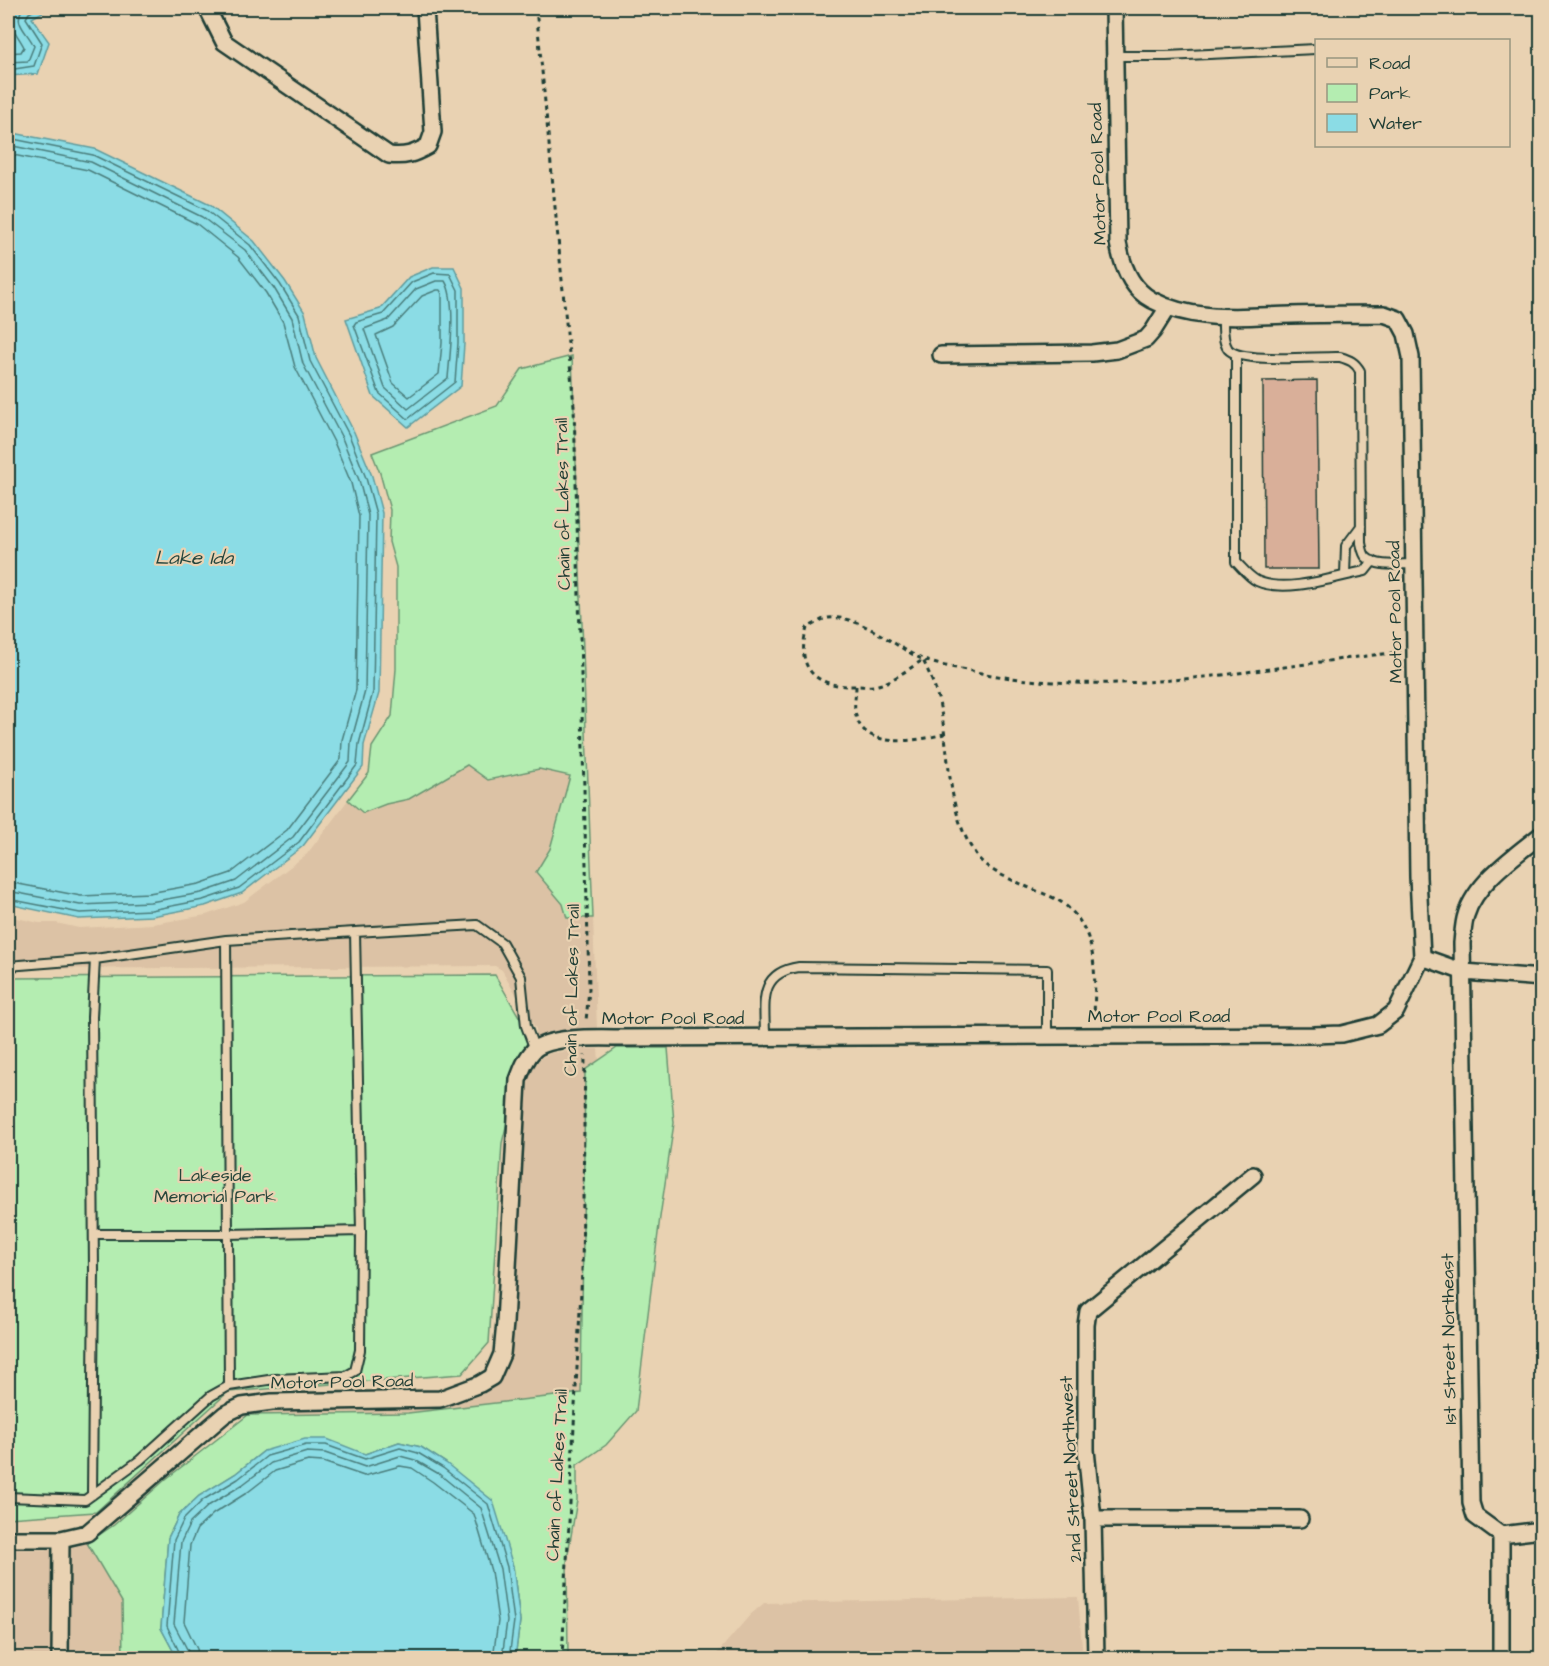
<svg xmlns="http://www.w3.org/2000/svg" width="1549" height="1666" font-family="'Architects Daughter',sans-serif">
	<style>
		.built { fill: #dcc2a5 }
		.green { fill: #b4edb1; stroke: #6a9572; stroke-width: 1.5 }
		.water { fill: #8bdce5; stroke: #609c9e; stroke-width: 1.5 }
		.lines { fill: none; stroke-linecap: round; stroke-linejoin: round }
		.shore { stroke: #4a7d7b; stroke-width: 1.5 }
		.building { fill: #d9af99; stroke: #1f3d34; stroke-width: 1.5 }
		.lane-casing { stroke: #1f3d34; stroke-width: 12 }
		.street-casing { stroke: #1f3d34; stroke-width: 20 }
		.path { stroke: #1f3d34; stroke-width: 3; stroke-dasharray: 4.5 4.5; stroke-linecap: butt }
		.lane { stroke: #e9d2b2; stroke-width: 8 }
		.street { stroke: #e9d2b2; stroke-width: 15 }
		.labels { text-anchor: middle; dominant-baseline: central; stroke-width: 4.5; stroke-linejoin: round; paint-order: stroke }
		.street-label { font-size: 18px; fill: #1f3d34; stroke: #e9d2b2 }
		.park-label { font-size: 18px; fill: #26463a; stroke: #e9d2b2 }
		.water-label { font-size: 20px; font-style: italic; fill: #24453d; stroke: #e9d2b2 }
	</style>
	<rect width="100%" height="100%" fill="#e9d2b2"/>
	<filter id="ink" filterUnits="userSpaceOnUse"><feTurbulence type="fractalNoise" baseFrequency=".0167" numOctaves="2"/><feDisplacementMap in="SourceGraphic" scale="12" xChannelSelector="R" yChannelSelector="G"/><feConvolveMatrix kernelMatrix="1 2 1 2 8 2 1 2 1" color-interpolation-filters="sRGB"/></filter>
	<g filter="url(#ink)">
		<path class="built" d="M467 765 488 780 539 769 570 777 550 849 536 872 563 904 567 918H593L597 1028 547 1033 536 1038V1029L502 970 495 966 8 969V916L39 923H56L79 928 153 924 206 915 244 902 307 854 348 800 363 813 386 804 409 798Z
			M585 1049H598L599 1061 585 1070 582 1393 408 1413 256 1414 272 1412 441 1409 483 1394 499 1384 510 1358 514 1324 527 1082 531 1071 541 1058 551 1053Z
			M87 1543 122 1602 123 1658H69L71 1548Z
			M8 1549 52 1550 51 1658H8Z
			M1078 1597 1083 1658H713L750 1615 764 1603Z"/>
		<path class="green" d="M572 356 593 918H567L563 904 536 872 550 849 570 776 539 769 488 780 467 765 409 799 386 804 363 813 348 800 369 773 372 747 392 716 396 669V567L389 542 390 510 380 473 372 453 497 406 522 369Z
			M495 975 529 1034 502 1143 489 1343 462 1374 228 1392 96 1512 8 1518V978Z
			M617 1048H668L674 1123 660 1217 636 1411 606 1445 577 1465V1500L567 1560 568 1658H515L520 1621 513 1566 446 1463 421 1447 399 1442 365 1454 264 1451 235 1474 199 1496 179 1515 168 1538 161 1628 177 1658H123L122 1602 87 1543 114 1525 166 1479 248 1415 408 1413 581 1393 585 1070Z"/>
		<path class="water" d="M8 8H50L32 18 49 42 38 74 8 76Z
			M8 132 95 149 210 205 254 241 285 281 305 313 316 358 354 432 372 476 382 513 379 693 364 745 363 767 303 846 242 893 205 906 152 916 79 919 8 904Z
			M433 267H454L464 288V344L461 386 408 427 373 396 346 319 380 309 409 277Z
			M305 1439H327L365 1454 399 1442 421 1447 446 1463 493 1501 513 1566 520 1621 515 1658H177L161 1628 168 1538 179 1515 199 1496 235 1474 264 1451Z"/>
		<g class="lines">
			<path class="shore" d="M8 53 21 52 24 47C17 33 6 25 12 8
				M8 62 28 61 34 46C28 32 12 23 23 8
				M8 70 34 66 42 43 26 18 29 13 38 8
				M8 138 93 155 206 210 250 245 280 284 299 315 310 361 349 435 366 478 376 514 373 692 359 744 357 765 299 842 239 888 203 900 151 910 80 913 8 899
				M8 145 91 162 202 217 245 250 274 288 292 318 303 364 342 438 359 480 368 515 365 691 351 742 350 762 293 837 236 881 201 893 150 902 80 905 8 891
				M8 154 88 170 197 224 238 257 266 293 283 322 295 367 334 442 351 483 359 516 356 690 342 740 341 759 287 830 231 873 199 884 149 893 81 896 8 882
				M434 273 450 274 458 290V343L455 382 408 419 379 393 354 325 356 322 383 314 412 282Z
				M436 281H445C457 300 450 354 448 378L408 409 385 388 364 329 388 320 416 289Z
				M437 290H440L442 294V343L439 374 409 397 393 383 376 335 393 327 422 296Z
				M182 1658 167 1626 174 1540 184 1519 203 1500 238 1479 267 1456 306 1445H326L365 1459 400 1448 418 1453 443 1468 488 1504 507 1567 514 1621 509 1658
				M190 1658 188 1651 174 1624 181 1542 190 1523 208 1506 242 1485 271 1463 307 1452 325 1453 365 1467 400 1456 415 1460 439 1474 481 1508 500 1569 507 1621 502 1658
				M199 1658 197 1649 184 1622 190 1545 197 1529 213 1514 248 1492 275 1471 308 1461 323 1462 364 1476 400 1466 412 1468 433 1482 474 1514 491 1571 498 1621 493 1658"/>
		</g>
		<path class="building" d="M1317 380 1319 569H1264L1263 381Z"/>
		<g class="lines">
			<defs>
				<path id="lane" d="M1115 56H1166L1316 49
					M1223 316C1223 326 1222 340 1228 349 1241 364 1318 356 1340 357 1350 360 1355 362 1360 371L1361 543C1362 547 1363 554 1366 557 1377 568 1400 564 1414 564
					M1236 354V562C1243 569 1248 576 1257 581 1286 594 1335 577 1365 571L1373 561
					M1345 575 1346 546 1361 526
					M355 932 477 925 502 943 521 977 526 1026 535 1050
					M226 940 229 1386
					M8 966 95 959 226 940 355 932 361 1231 360 1350 355 1371 346 1376 275 1379 229 1386 211 1396 140 1460 85 1500 8 1497
					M765 1037C765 1004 757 973 799 967L1047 970V1036
					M94 1234H228L361 1231
					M92 1495 94 1271 92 1017 95 959"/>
				<path id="street" d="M211 8 209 12 224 42 389 155C405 157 414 154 428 146L433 132 425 8
					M941 355 1092 353 1117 350 1146 339 1153 331 1168 307
					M1422 957 1464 972 1542 978
					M1093 1519H1300
					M1501 1535 1542 1530
					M8 1539H61L87 1533 225 1414 242 1406 272 1402 440 1399 480 1384 492 1377 502 1354 505 1323 518 1080C522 1069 526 1058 534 1050 551 1035 602 1038 624 1038L1314 1035 1342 1034 1378 1025 1396 1011 1422 957 1418 877 1411 357 1406 334 1398 319 1384 314C1354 314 1323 314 1292 315 1246 316 1195 323 1152 300 1131 289 1122 265 1118 243L1114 8
					M60 1658 61 1539
					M1096 1658 1093 1519 1086 1450V1325L1088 1311 1253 1175
					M1501 1658V1535L1475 1516 1471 1503 1462 943C1463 935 1463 924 1466 915 1476 882 1516 855 1542 834"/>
			</defs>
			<use href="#lane" class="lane-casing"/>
			<use href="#street" class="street-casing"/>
			<path class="path" d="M536 8 574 406 588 942 589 989 586 1021
				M856 686C856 694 854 702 855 710 859 752 917 741 944 734
				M1094 1019C1095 978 1100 929 1061 902 1048 894 1032 890 1019 883 1005 877 986 869 977 856 946 814 951 757 940 707 937 691 930 675 923 660 911 667 892 682 878 685 871 687 862 686 854 686 815 687 795 668 807 628 813 625 821 619 828 618 860 614 895 647 922 659 938 666 959 668 976 672 1117 701 1260 667 1401 652
				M562 1658 582 1271 585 1055"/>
			<use href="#lane" class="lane"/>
			<use href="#street" class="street"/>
		</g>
	</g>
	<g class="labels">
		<g class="street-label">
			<text transform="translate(1098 174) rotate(-92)">Motor Pool Road</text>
			<text transform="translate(563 504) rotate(-91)">Chain of Lakes Trail</text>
			<text transform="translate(1395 612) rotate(-91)">Motor Pool Road</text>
			<text transform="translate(572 990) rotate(-89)">Chain of Lakes Trail</text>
			<text x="1159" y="1016">Motor Pool Road</text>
			<text x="673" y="1018">Motor Pool Road</text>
			<text transform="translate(1449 1339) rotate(-91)">1st Street Northeast</text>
			<text transform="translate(342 1382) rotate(-1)">Motor Pool Road</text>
			<text transform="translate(1071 1469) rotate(-93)">2nd Street Northwest</text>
			<text transform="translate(557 1475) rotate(-87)">Chain of Lakes Trail</text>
		</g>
		<g class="park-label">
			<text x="215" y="1175">Lakeside<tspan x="215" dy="21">Memorial Park</tspan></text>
		</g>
		<g class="water-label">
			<text x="194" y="558">Lake Ida</text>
		</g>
	</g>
	<rect width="1549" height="1666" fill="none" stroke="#e9d2b2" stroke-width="30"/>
	<rect x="15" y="15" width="1519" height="1636" fill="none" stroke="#1f3d34" stroke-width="2" filter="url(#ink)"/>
	<rect x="1315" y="39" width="195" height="108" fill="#e9d2b2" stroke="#989680" stroke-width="1.5"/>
	<rect x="1327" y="58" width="30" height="9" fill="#e9d2b2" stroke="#989680" stroke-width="1.5"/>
	<text x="1369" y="69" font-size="18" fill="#1f3d34">Road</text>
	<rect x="1327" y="84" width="30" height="18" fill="#b4edb1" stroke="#989680" stroke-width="1.5"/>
	<text x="1369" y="99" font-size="18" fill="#1f3d34">Park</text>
	<rect x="1327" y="114" width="30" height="18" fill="#8bdce5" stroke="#989680" stroke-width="1.5"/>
	<text x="1369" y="129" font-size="18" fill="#1f3d34">Water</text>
</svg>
